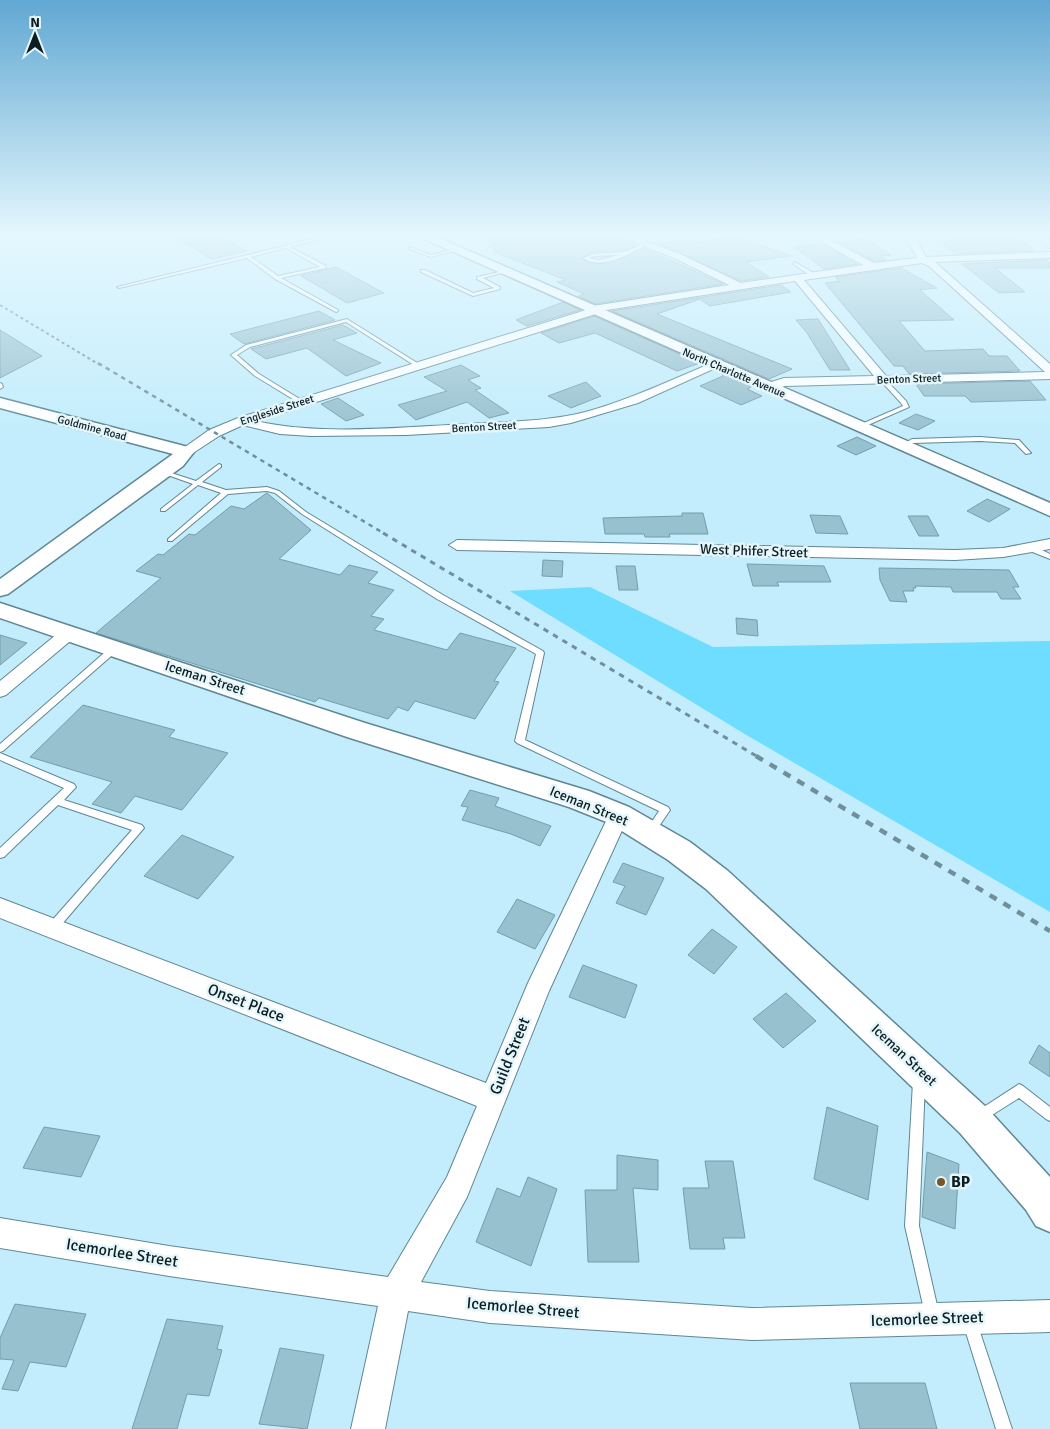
<svg xmlns="http://www.w3.org/2000/svg" width="1050" height="1429" font-family="Signika,sans-serif">
	<style>
		.green { fill: #6fddff }
		.building { fill: #98c1cf; stroke: #759dab }
		.lines { fill: none; stroke-linecap: round; stroke-linejoin: round }
		.service-casing { stroke: #5f8794; stroke-width: 2 }
		.minor-casing { stroke: #5f8794; stroke-width: 2 }
		.secondary-casing { stroke: #5f8794; stroke-width: 3 }
		.service { fill: #fff; fill-rule: evenodd }
		.minor { fill: #fff; fill-rule: evenodd }
		.secondary { fill: #fff; fill-rule: evenodd }
		.rail-far3 { stroke: #708f9a; stroke-width: 2; stroke-dasharray: 3 3; stroke-linecap: butt }
		.rail-far2 { stroke: #708f9a; stroke-width: 2.5; stroke-dasharray: 4.5 4.5; stroke-linecap: butt }
		.rail-far1 { stroke: #708f9a; stroke-width: 3; stroke-dasharray: 5.5 5.5; stroke-linecap: butt }
		.rail { stroke: #708f9a; stroke-width: 4.5; stroke-dasharray: 8 8; stroke-linecap: butt }
		.poi-dot { fill: #75552b; stroke: #e5f6fb; stroke-width: 2 }
		.labels { text-anchor: middle; dominant-baseline: central; stroke-width: 5; stroke-linejoin: round; paint-order: stroke }
		.far-street-label { font-size: 11px; fill: #0c1d22; stroke: #e5f6fb }
		.street-label { font-size: 14px; fill: #0c1d22; stroke: #e5f6fb }
		.near-street-label { font-size: 16px; fill: #0c1d22; stroke: #e5f6fb }
		.near-poi-label { font-size: 16px; font-weight: bold; fill: #0c1d22; stroke: #e5f6fb; text-anchor: start }
	</style>
	<rect width="100%" height="100%" fill="#c3edfc"/>
	<path class="green" d="M590 587 713 647 1050 641V912L743 733 510 591Z"/>
	<path class="building" d="M172 234H213L219 238 223 237 247 251 211 259Z
		M474 234H612L636 245 625 250 593 252 581 259 590 263 607 264 644 248 723 284 595 304 579 296 584 294 557 282 566 280 494 252 497 250 488 246 497 244Z
		M1007 234 1012 238H1019L1035 251 955 254 942 243 952 242 944 235Z
		M736 236 791 256 746 262 769 277 741 281 660 244 683 239 694 243Z
		M864 238 891 255 881 256 887 260 874 261 838 242Z
		M822 244 857 264 824 269 794 247Z
		M1047 260 1050 263V268H995L1025 292 999 293 962 264Z
		M336 267 384 293 347 303 301 276Z
		M901 268 937 288 920 290 954 320 899 321 925 351 983 349 989 356H1007L1020 371 909 374 903 366H894L825 283 840 281 835 277Z
		M781 285 791 292 710 306 700 299 657 314 792 369 769 379 612 311Z
		M563 302 580 310 527 326 516 320Z
		M319 311 335 320 244 344 230 334Z
		M594 316 700 363 677 371 595 333 559 343 541 333Z
		M818 319 850 370H830L807 333 796 320Z
		M343 325 357 333 333 340 381 363 346 376 307 348 266 359 251 349Z
		M0 330 42 356 0 378Z
		M461 365 480 376 468 380 481 388 475 390 509 413 489 418 467 402 416 420 398 405 447 391 424 377Z
		M721 373 753 386 747 389 762 396 741 405 700 386 723 376Z
		M1030 381 1046 400 971 402 965 396H924L916 384Z
		M586 382 601 396 571 408 548 396Z
		M338 398 364 415 346 421 321 404Z
		M916 414 935 421 918 430 899 423Z
		M857 437 876 446 856 455 837 446Z
		M267 493 311 530 279 559 340 575 349 565 378 572 368 583 394 590 371 616 384 619 374 630 447 650 460 633 516 648 494 681 499 682 475 719 415 701 408 711 398 707 388 719 319 698 315 702 96 633 161 578 136 571 158 554 163 555 189 534 195 535 231 506 244 509Z
		M987 499 1010 509 989 522 967 511Z
		M682 513H703L708 534H669L670 537H645L644 534H605L603 518 682 516Z
		M810 515 840 516 848 534 816 533Z
		M908 516H928L939 536H919Z
		M543 560 563 561 562 577 542 576Z
		M747 564 824 566 831 582H777L779 586H753Z
		M616 566H635L638 590H619Z
		M879 568 1009 570 1019 587H1013L1021 599H1001L997 592H953L951 587 915 586 916 588H913L914 591H903L907 602 890 601 880 580Z
		M736 618 757 620 758 636 737 634Z
		M0 635 27 643 0 665Z
		M83 705 175 730 169 737 228 753 182 810 135 796 121 813 92 804 112 782 30 757Z
		M470 790 499 798 495 806 551 826 540 846 511 834 462 820 468 807 461 806Z
		M182 835 234 857 198 899 144 876Z
		M623 863 664 878 646 915 616 903 625 886 613 882Z
		M517 899 555 915 535 949 497 932Z
		M712 929 737 947 714 974 688 955Z
		M583 965 637 985 625 1018 569 997Z
		M786 993 816 1021 783 1048 753 1019Z
		M1039 1045 1050 1053V1077L1029 1063Z
		M827 1107 878 1126 868 1200 814 1179Z
		M44 1127 100 1136 81 1177 23 1168Z
		M927 1152 959 1164 955 1229 922 1217Z
		M617 1155 658 1160V1190L633 1188 639 1262H588L585 1190H617Z
		M705 1161H733L745 1238H723L725 1249H690L683 1188H709Z
		M528 1177 557 1189 531 1266 476 1242 497 1188 520 1197Z
		M15 1304 86 1314 66 1367 30 1362 18 1391 2 1389 14 1360 0 1359V1338Z
		M167 1319 223 1326 217 1349 222 1350 209 1396 187 1394 177 1429H132Z
		M280 1348 324 1355 307 1429 259 1424Z
		M850 1383H925L937 1429H860Z"/>
	<g class="lines">
		<defs>
			<path id="service" d="M333 234H342L290 247 326 266V268L281 278 338 310V311L336 312 275 279 247 258 119 288 117 287ZM286 248 320 267 278 276 251 257Z
				M644 243 647 244C631 254 601 271 583 258L594 254 625 252ZM619 255 599 260 589 258 594 256Z
				M409 247 431 255 455 249 457 250 431 257 409 249Z
				M795 262 815 274V276H811L793 264Z
				M421 270H425L473 293 494 288 477 279V277L504 271 506 272 483 278 500 287V289L473 296 421 272Z
				M347 319 422 366 417 367 346 322 250 347 237 355 259 374 303 401 304 402 301 404 255 376 231 355 246 345Z
				M881 379H885L906 401 909 407 861 428H857V426L903 406 901 403 881 381Z
				M0 383 2 384 3 387 0 389Z
				M980 437 1019 440 1031 453 1026 454 1015 443 980 441 913 443 903 448 900 446 912 439Z
				M219 464 221 465V467L202 482 226 490 267 487 279 491 306 512 443 595 543 651 544 653 525 740 668 807 670 810 668 813 653 835 650 836 647 835 645 832 659 811 517 743 515 741 536 654 437 599 302 514 275 493 267 491 228 494 172 541H168V539L221 493 198 485 165 511H161V509L193 484 159 472 162 470 196 481Z
				M1030 547H1036L1050 554V559L1030 551Z
				M115 645 119 648 118 650 3 751 0 752V744L112 646Z
				M0 753 74 784 76 787 64 800 142 825 144 828 56 931 52 933 48 931 47 928 48 925 132 830 58 805 4 857 0 858V848L64 788 0 760Z
				M919 1076 923 1078 925 1082 919 1226 939 1314 937 1319 932 1321 927 1319 925 1314 905 1226 913 1082 915 1078Z
				M1019 1084 1023 1086 1050 1107V1121L1046 1119 1019 1098 984 1120 980 1122 976 1120 974 1116 976 1112Z
				M970 1316 975 1318 977 1323 1012 1429H996L963 1323 965 1318Z"/>
			<path id="minor" d="M614 234H627L680 254 741 283 863 265 808 234H819L874 263 917 258 904 234H913L926 257 1050 252V258L935 262 1050 364V379L785 386 769 391 765 390V384L784 378 874 376 795 281 600 311 599 313 256 421C321 436 401 427 468 424 508 421 550 422 589 411 631 399 671 380 712 363L716 362 722 365 638 403 571 423 549 427 406 435 311 436 280 434 243 425 219 436 190 455 185 456 178 452 209 430 238 418 586 310V307L729 285 674 258ZM922 263 929 266 1045 372 886 376 804 280Z
				M1036 234H1045L1050 240V248Z
				M1050 539V549L1003 557 955 560 457 550 449 545 457 540 955 550 1003 548Z
				M69 628 75 629 78 633 75 637 6 695 0 697V681L63 629Z
				M619 807 626 809 629 815 549 991 467 1197 421 1282 490 1291 752 1308 1050 1300V1332L752 1340 490 1323 408 1311 385 1429H351L378 1306 169 1276 0 1248V1218L169 1246 388 1277 447 1177 477 1106 0 918V898L486 1083 528 983 609 815 612 809Z"/>
			<path id="secondary" d="M413 234H430L1050 503V516Z
				M0 398 192 448 194 452 183 466 8 594 0 596V579L173 454 0 408Z
				M0 603 365 723 589 791 629 807 690 842 728 871 986 1107 1050 1177V1232L1036 1226 1026 1210 960 1133 706 889 668 860 609 823 569 807 347 737 0 618Z"/>
		</defs>
		<use href="#service" class="service-casing"/>
		<use href="#minor" class="minor-casing"/>
		<use href="#secondary" class="secondary-casing"/>
		<use href="#service" class="service"/>
		<use href="#minor" class="minor"/>
		<use href="#secondary" class="secondary"/>
		<path class="rail-far3" d="M0 305 100 365"/>
		<path class="rail-far2" d="M98 363 385 534"/>
		<path class="rail-far1" d="M383 533 758 757"/>
		<path class="rail" d="M756 756 1050 931"/>
	</g>
	<linearGradient id="sky" x2="0" y2="1"><stop stop-color="#61a8d2"/><stop offset="0.54" stop-color="#e4f7fe"/><stop offset="1" stop-color="#e4f7fe" stop-opacity="0"/></linearGradient>
	<rect width="1050" height="434" fill="url(#sky)"/>
	<circle class="poi-dot" cx="941" cy="1182" r="5"/>
	<g class="labels">
		<g class="far-street-label">
			<text transform="translate(734 373) rotate(23)">North Charlotte Avenue</text>
			<text transform="translate(909 379) rotate(-2)">Benton Street</text>
			<text transform="translate(277 410) rotate(-18)">Engleside Street</text>
			<text transform="translate(484 427) rotate(-3)">Benton Street</text>
			<text transform="translate(92 428) rotate(15)">Goldmine Road</text>
		</g>
		<g class="street-label">
			<text transform="translate(754 551) rotate(2)">West Phifer Street</text>
			<text transform="translate(205 678) rotate(18)">Iceman Street</text>
			<text transform="translate(589 806) rotate(22)">Iceman Street</text>
			<text transform="translate(904 1055) rotate(43)">Iceman Street</text>
		</g>
		<g class="near-street-label">
			<text transform="translate(246 1003) rotate(21)">Onset Place</text>
			<text transform="translate(510 1056) rotate(-68)">Guild Street</text>
			<text transform="translate(122 1253) rotate(9)">Icemorlee Street</text>
			<text transform="translate(523 1308) rotate(5)">Icemorlee Street</text>
			<text transform="translate(927 1319) rotate(-2)">Icemorlee Street</text>
		</g>
		<g class="near-poi-label">
			<text x="951" y="1182">BP</text>
		</g>
	</g>
	<g transform="translate(35 35)" stroke="#e5f6fb" stroke-width="4" paint-order="stroke">
	<path d="M0-4L9 19L0 12L-9 19Z" fill="#0c1d22"/>
	<text y="-8" font-size="14" font-weight="bold" text-anchor="middle" fill="#0c1d22">N</text>
	</g>
</svg>
